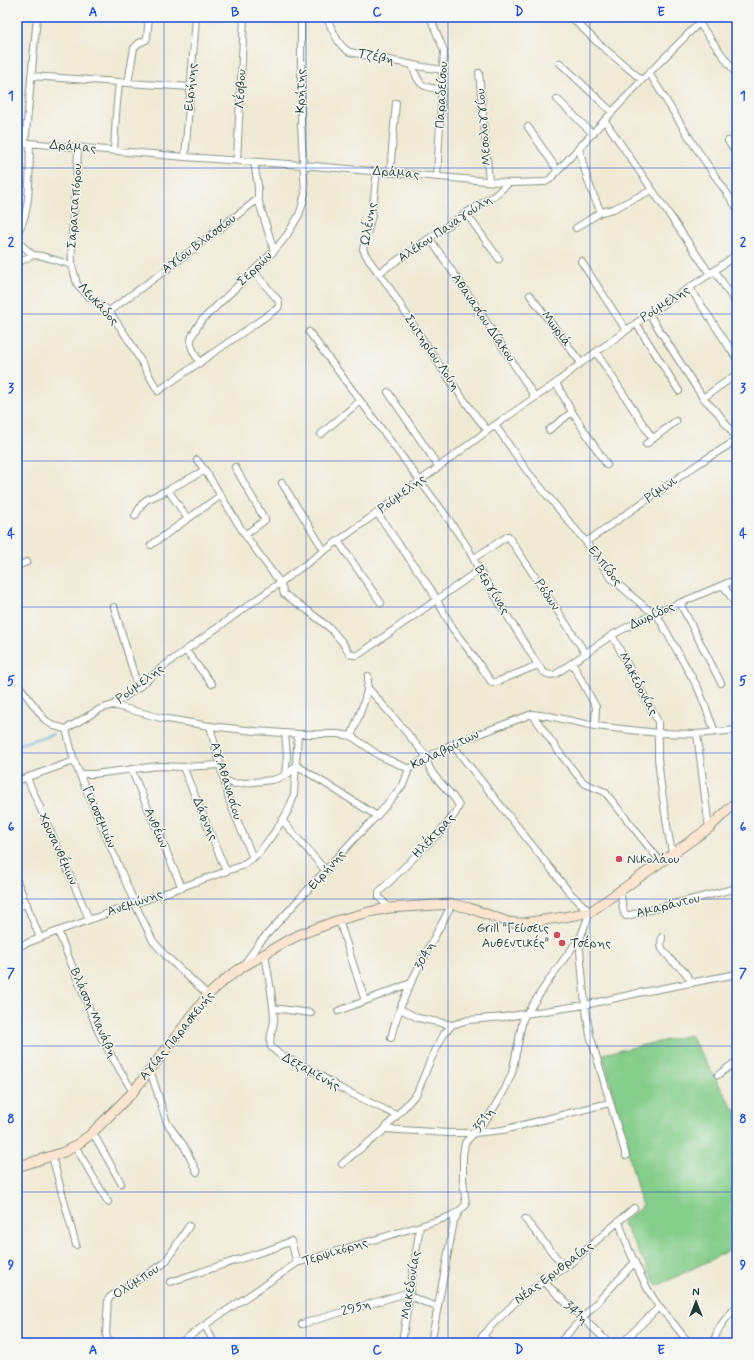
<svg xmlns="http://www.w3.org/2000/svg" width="754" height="1360" font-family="Mynerve,sans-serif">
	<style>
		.green { fill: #84cd8a; stroke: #52855f }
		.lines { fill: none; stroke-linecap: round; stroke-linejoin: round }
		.stream { stroke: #69afdf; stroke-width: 2 }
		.street-casing { stroke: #889484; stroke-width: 8 }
		.secondary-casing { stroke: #889484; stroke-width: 11 }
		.street { stroke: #fff; stroke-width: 6 }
		.secondary { stroke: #fce5d0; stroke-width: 9 }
		.grid { fill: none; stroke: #1d4ed8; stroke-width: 1; stroke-opacity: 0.55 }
		.poi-dot { fill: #d1495b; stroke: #f6f6f2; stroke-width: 1.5 }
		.labels { text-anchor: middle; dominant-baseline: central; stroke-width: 3; stroke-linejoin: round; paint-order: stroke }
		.street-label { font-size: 13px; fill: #1f3d34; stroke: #f6f6f2 }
		.poi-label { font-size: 13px; fill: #1f3d34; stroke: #f6f6f2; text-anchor: start }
		.neatline { fill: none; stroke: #1d4ed8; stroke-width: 1.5 }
		.grid-label { font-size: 13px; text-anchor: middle; font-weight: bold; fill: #1d4ed8 }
	</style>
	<rect width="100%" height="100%" fill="#f6f6f2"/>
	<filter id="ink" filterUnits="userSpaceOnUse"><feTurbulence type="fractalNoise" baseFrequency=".025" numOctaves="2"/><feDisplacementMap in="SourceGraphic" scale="8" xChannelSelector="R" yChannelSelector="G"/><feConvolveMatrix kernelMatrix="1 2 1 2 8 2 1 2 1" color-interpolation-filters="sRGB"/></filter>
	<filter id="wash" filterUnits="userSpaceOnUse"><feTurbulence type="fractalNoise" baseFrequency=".012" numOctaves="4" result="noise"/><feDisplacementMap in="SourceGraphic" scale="16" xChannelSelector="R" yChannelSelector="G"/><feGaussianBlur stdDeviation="0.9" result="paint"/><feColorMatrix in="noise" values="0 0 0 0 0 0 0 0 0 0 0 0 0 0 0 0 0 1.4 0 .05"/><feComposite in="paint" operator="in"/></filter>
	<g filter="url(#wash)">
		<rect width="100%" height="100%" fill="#f0ead5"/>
		<path class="green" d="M690 1035 734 1110 737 1109V1247L657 1286 622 1222 642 1207 603 1054Z"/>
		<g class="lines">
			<path class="stream" d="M17 745 53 734"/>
		</g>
	</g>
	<g filter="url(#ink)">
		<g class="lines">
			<defs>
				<path id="street" d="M326 17C333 29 337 46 350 52L423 67 443 70
					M430 17 444 51 437 177
					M571 17 598 43 642 80
					M699 23 737 75
					M560 63 612 112
					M412 65C419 84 420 88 442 89
					M479 73 489 181
					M649 73 694 145 737 208
					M31 76 119 82 116 114 114 151
					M119 82 128 83 134 48 139 43 146 40 147 37 149 17
					M128 83 191 87
					M557 99 593 134
					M605 121 710 274
					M528 127 558 171
					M728 141 737 154
					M17 142 185 157 302 165 509 183 545 182 549 180 642 80 705 17
					M25 143 37 17
					M579 148C584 171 591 192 601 212
					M185 157 196 17
					M237 160 244 17
					M254 162 258 186V199L274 251
					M377 171 372 215 363 249C366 259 381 275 387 284 419 334 450 384 487 430
					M390 172 396 103
					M466 213 499 259
					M576 228 601 212 613 209 652 190
					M17 232C32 215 29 166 30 143
					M430 239 476 306 535 397
					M17 241 33 255
					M581 261 626 330
					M17 263 33 255 42 256 72 265 77 284 88 296 109 311 130 342 158 391 278 308 279 304 278 300 253 271
					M72 265C70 227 77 186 78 148
					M715 271 737 305
					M379 273 466 213 494 196 509 183
					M690 288 737 359
					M530 295 581 363
					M109 311 166 270 258 199
					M649 314 703 398 718 413 737 439
					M636 323 679 391
					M309 332 447 517 468 548 479 570 538 665C543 672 547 677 556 674L612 635 637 622 656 613 737 579
					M596 352 652 438
					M200 363C187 342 188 341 201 321L274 251 287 235 299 215 302 206 305 193 301 125V17
					M556 383 572 412 607 465
					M388 392 438 466
					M703 398 737 374
					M495 425 527 471 586 542 612 579 646 608 656 613 699 690 715 732
					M549 430 572 412
					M321 434 360 401
					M646 444 676 421
					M197 460 205 470 245 535 281 584 284 594 307 610 331 629 342 642 349 653 352 655H357L361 653 479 570
					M235 467 265 520 245 535
					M282 483 324 550
					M168 490 188 519
					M377 513 430 588 453 629 477 661 492 683 499 681 538 665
					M135 516 142 504 146 500 168 490 205 470
					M338 541 381 603
					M586 542 701 462 737 440
					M151 545 220 496
					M474 558 508 536 586 654
					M17 566 27 562
					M723 585 737 606
					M680 603 721 683
					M114 607 138 688
					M612 635 658 722V758L661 785 668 832 672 852
					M186 651 212 684
					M572 663 596 707 595 726
					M17 683 45 720 54 726 66 729
					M367 687 390 713 427 757C427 776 452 790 459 806L455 814 438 834 379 892V897L389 908
					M113 705 161 718 210 726 255 731 298 734H338L351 736 380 756 409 769
					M532 714 562 756 582 781 586 784 605 792 660 861
					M210 726 230 803 253 858
					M66 729 100 709 113 705 138 688 161 668 377 513 495 425 556 383 581 363 649 314 710 274 737 254
					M66 729 74 761 135 904 153 941 166 956 208 995
					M285 733 287 756 285 775
					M697 734 709 828
					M351 736C358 718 369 695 368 676
					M183 767 226 871
					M131 769 182 888
					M409 769 427 757 452 744 532 714 549 716 595 726 658 733 697 734 737 730
					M81 774H94L158 766 183 767 220 765
					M27 778 89 919
					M224 780 234 784 272 780 279 778 289 773 296 765 377 816
					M17 781 74 761
					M282 820 326 871
					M17 881 40 938
					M620 890 624 914 626 916 737 888
					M17 907 27 904
					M58 931 99 1033 111 1055 133 1092
					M662 937 661 944 662 949 672 961 684 971 692 983
					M581 938 580 950 585 1005 590 1035 626 1156
					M17 947 58 931 241 866 259 853C272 835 289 816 294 794L298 734
					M265 953C268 975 273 997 274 1019 274 1030 268 1035 271 1047L279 1054 311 1070 340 1088 396 1115
					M243 966 260 942 355 838 377 816 403 785 409 769
					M365 1001 411 983
					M273 1008 311 1013
					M400 1009 418 1018 452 1025
					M338 1011 365 1001 339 920
					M391 1038C401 993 431 945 452 904
					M150 1070 167 1123 184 1146 197 1172
					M718 1075 737 1061
					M385 1129 449 1133H474L503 1130 609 1103
					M93 1133 121 1183
					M75 1146 108 1202
					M52 1156 76 1245
					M342 1164 356 1152 381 1133 417 1093 430 1061 444 1034 452 1025 468 1020 504 1017 585 1005 638 993 737 974
					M525 1219 565 1268
					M619 1222 629 1250 647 1288 659 1307 669 1318 689 1343
					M170 1282 277 1247 291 1241 297 1263
					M544 1282 609 1343
					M409 1296 437 1307
					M302 1324 410 1292
					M205 1325 214 1343
					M483 1335 491 1343
					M112 1343 107 1339 106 1332 108 1300 110 1297 163 1264 166 1261 189 1226
					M180 1343 205 1325 297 1263 420 1226 448 1217 460 1211
					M402 1343 420 1226
					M431 1343 454 1221 460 1210 466 1205 463 1179V1155L465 1143 489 1116 505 1089 512 1073 523 1019 551 977 581 936 590 912 570 893 452 744
					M477 1343 492 1325 523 1295 565 1268 634 1208
					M559 1343 635 1262
					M622 1343 659 1307
					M714 1343C716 1328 727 1317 737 1306"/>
				<path id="secondary" d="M17 1167 64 1152 75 1146 90 1135 133 1092 208 995 227 978 241 968 283 943 301 934 339 920 369 912 389 908 452 904 469 908 508 922 516 923H524L564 917 590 912 709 828 737 801"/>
			</defs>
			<use href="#street" class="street-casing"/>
			<use href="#secondary" class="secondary-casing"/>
			<use href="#street" class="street"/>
			<use href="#secondary" class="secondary"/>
		</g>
	</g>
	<path class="grid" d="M164 17V1343M306 17V1343M448 17V1343M590 17V1343M17 168H737M17 314H737M17 461H737M17 607H737M17 753H737M17 899H737M17 1046H737M17 1192H737"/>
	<g class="poi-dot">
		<circle cx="619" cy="859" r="4"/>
		<circle cx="557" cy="935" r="4"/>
		<circle cx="562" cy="943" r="4"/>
	</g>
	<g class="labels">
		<g class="street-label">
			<text transform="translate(376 57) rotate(12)">Τζέβη</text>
			<text transform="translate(191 87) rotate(-85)">Ειρήνης</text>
			<text transform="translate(241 89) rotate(-87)">Λέσβου</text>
			<text transform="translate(301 91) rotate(-89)">Κρήτης</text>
			<text transform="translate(442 95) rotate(-87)">Παραδείσου</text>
			<text transform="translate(484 127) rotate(-95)">Μεσολογγίου</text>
			<text transform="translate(73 147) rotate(5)">Δράμας</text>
			<text transform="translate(396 173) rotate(5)">Δράμας</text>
			<text transform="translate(75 206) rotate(-86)">Σαρανταπόρου</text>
			<text transform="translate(369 224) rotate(-80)">Ωλένης</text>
			<text transform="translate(445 229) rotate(-34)">Αλέκου Παναγούλη</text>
			<text transform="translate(199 244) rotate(-37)">Αγίου Βλασσίου</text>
			<text transform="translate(255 269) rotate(-44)">Σερρών</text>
			<text transform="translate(98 304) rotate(47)">Λευκάδος</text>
			<text transform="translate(665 304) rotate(-33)">Ρούμελης</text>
			<text transform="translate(483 318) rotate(56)">Αθανασίου Δίακου</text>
			<text transform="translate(556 329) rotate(53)">Μωριά</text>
			<text transform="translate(432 353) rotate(56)">Σωτηρίου Λούη</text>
			<text transform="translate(661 490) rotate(-35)">Ρίμινι</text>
			<text transform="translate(402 494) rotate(-37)">Ρούμελης</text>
			<text transform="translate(605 566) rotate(52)">Ελπίδος</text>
			<text transform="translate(492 590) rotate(59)">Βεργίνας</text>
			<text transform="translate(547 595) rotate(56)">Ρόδων</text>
			<text transform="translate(652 616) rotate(-25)">Δωρίδος</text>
			<text transform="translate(140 684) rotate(-37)">Ρούμελης</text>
			<text transform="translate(638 684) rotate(62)">Μακεδονίας</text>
			<text transform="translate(445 750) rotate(-26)">Καλαβρύτων</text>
			<text transform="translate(226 781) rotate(73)">Αγ.Αθανασίου</text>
			<text transform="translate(99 817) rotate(67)">Γιασσεμιών</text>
			<text transform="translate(205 819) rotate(67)">Δάφνης</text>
			<text transform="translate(156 828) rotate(67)">Ανθέων</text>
			<text transform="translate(434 836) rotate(-47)">Ηλέκτρας</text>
			<text transform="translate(58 849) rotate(66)">Χρυσανθέμων</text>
			<text transform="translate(327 870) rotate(-48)">Ειρήνης</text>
			<text transform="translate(135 903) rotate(-19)">Ανεμώνης</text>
			<text transform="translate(668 906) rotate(-14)">Αμαράντου</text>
			<text transform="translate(425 956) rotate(-63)">304η</text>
			<text transform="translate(93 1013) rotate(66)">Βλάσση Μανάβη</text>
			<text transform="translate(177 1036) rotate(-51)">Αγίας Παρασκευής</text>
			<text transform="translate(311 1072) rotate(29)">Δεξαμενής</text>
			<text transform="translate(484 1120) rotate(-53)">351η</text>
			<text transform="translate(335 1252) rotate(-17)">Τερψιχόρης</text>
			<text transform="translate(554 1273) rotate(-37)">Νέας Ερυθραίας</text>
			<text transform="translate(136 1282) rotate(-33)">Ολύμπου</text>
			<text transform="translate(411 1285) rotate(-81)">Μακεδονίας</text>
			<text transform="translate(356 1308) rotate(-16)">295η</text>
			<text transform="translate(576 1313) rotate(44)">341η</text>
		</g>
		<g class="poi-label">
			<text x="627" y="859">Νικολάου</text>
			<text x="549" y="928" text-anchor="end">Grill "Γεύσεις<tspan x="549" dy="15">Αυθεντικές"</tspan></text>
			<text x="570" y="943">Τσέρης</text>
		</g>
	</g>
	<rect width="754" height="1360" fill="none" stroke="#f6f6f2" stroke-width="44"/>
	<g transform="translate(696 1302)" stroke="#f6f6f2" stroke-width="3" paint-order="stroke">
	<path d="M0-3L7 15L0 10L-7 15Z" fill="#1f3d34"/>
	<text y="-6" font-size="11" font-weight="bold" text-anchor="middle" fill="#1f3d34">N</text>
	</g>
	<rect x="22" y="22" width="710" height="1316" class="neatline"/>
	<g class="grid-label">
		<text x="93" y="16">A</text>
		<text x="235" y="16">B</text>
		<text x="377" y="16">C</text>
		<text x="519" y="16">D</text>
		<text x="661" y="16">E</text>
		<text x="11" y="100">1</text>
		<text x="743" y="100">1</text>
		<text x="11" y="246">2</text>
		<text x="743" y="246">2</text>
		<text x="11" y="392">3</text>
		<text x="743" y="392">3</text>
		<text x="11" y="538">4</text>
		<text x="743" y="538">4</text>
		<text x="11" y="685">5</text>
		<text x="743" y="685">5</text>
		<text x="11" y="831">6</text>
		<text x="743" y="831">6</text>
		<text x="11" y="977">7</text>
		<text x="743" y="977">7</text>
		<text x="11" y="1123">8</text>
		<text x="743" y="1123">8</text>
		<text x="11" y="1269">9</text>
		<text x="743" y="1269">9</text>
		<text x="93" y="1354">A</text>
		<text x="235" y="1354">B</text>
		<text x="377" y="1354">C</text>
		<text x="519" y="1354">D</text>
		<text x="661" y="1354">E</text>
	</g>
</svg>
